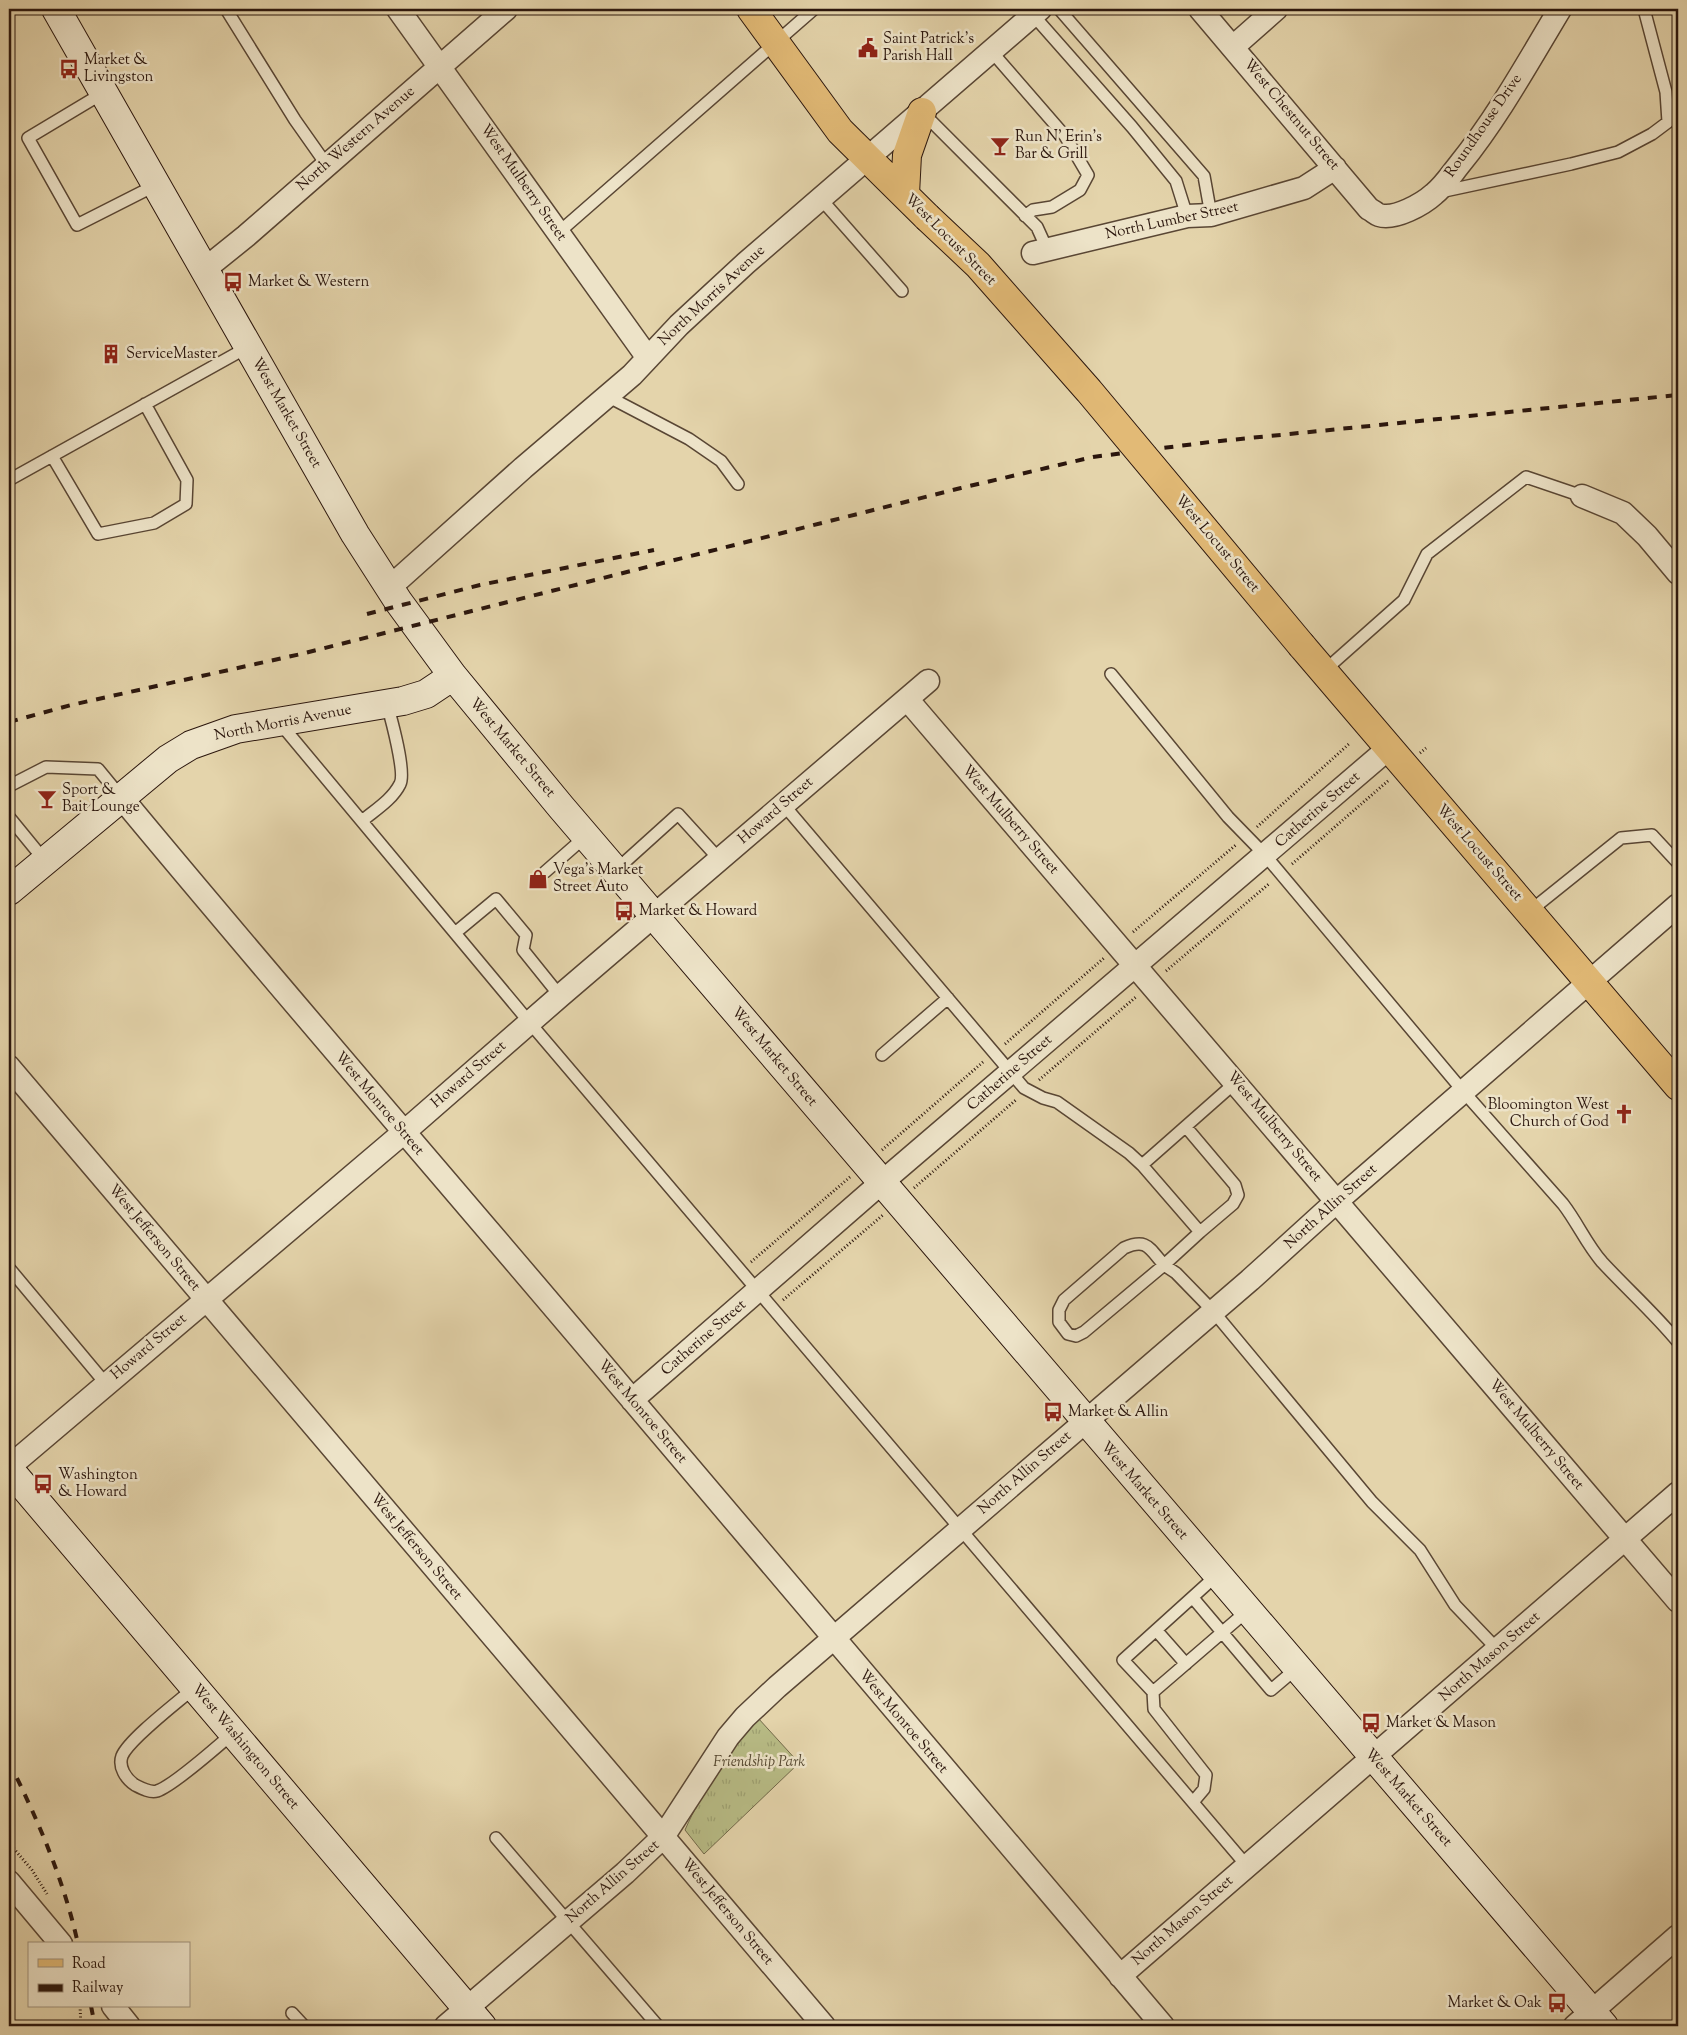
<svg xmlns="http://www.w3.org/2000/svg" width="1687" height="2035" font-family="'Sorts Mill Goudy',serif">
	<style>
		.grass { fill: url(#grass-tufts); stroke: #72694a }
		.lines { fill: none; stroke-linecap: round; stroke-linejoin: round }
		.lane-casing { stroke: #594634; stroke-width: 14 }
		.street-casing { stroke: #594634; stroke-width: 25 }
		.secondary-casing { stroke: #2b160d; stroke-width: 30 }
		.primary-casing { stroke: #2b160d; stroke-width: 30 }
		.path { stroke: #2b160d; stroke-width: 3; stroke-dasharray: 1 2.5; stroke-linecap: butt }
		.lane { stroke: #ede3c8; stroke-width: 11 }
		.street { stroke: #ede3c8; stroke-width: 22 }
		.secondary { stroke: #ede3c8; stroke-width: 28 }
		.primary { stroke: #e2ba76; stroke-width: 28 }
		.rail { stroke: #2b160d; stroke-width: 4; stroke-dasharray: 9 9; stroke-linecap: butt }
		.primary-bridge-casing { stroke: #2b160d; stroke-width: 30; stroke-linecap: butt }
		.primary-bridge { stroke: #e2ba76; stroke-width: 28 }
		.labels { text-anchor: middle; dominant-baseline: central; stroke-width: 5; stroke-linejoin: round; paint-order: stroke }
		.poi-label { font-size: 15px; fill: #2b160d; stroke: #ede3c8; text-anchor: start }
		.street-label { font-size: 15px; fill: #2b160d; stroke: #ede3c8 }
		.park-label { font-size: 15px; font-style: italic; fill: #554831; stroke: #ede3c8 }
	</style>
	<defs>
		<pattern id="grass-tufts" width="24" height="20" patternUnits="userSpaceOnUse" patternTransform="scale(1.25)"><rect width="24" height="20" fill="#b8bc86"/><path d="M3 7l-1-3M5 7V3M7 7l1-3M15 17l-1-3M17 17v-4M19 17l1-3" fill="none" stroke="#9ea172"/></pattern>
	</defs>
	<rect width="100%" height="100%" fill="#e4d4ab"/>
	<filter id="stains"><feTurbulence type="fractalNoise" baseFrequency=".004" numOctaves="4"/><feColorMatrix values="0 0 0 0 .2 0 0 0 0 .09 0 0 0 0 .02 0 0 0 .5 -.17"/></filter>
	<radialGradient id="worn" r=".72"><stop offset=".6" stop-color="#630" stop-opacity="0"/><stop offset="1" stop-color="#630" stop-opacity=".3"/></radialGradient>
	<path class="grass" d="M758 1718 799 1763 704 1854 685 1830C701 1793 731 1748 758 1718Z"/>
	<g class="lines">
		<defs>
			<path id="lane" d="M226 9 295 120 326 164
				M1059 9 1204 176 1211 215
				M1034 16 1132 127 1176 181 1187 216
				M992 52 1065 136 1088 175 1080 190 1052 207 1033 210 1025 216
				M103 93 28 138 77 225 156 185
				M923 113 1037 227 1047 249
				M1440 192 1571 164 1618 152 1652 134 1668 122 1666 92 1644 9
				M821 199 902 291
				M558 233 814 9
				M607 396 689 439 721 461 738 484
				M52 456 98 534 154 523 186 504 187 480 145 404
				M9 480 248 347
				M1324 671 1404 600 1427 554 1526 477 1582 496
				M1111 674 1228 817 1265 855 1463 1091 1563 1204C1577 1222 1587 1245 1602 1262 1627 1289 1655 1314 1678 1342
				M279 722 530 1023 1247 1866
				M9 786 46 767 98 769 121 797
				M783 804 1024 1088 1043 1098 1057 1102 1129 1153 1142 1165
				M9 817 45 861
				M362 821C375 810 392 800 400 784 406 773 391 718 387 704
				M616 870 678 814 720 860
				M545 872 586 836
				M1530 911 1621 838 1652 835 1678 863
				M455 933 496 899 526 935 523 950 560 996
				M882 1055 948 998
				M1236 1082 1142 1165 1200 1232 1164 1265C1149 1248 1147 1238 1124 1248L1064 1300 1059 1310V1322L1068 1334 1076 1336 1084 1332 1164 1265 1176 1273 1213 1311 1372 1502 1420 1550 1455 1605 1498 1650
				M1186 1127 1235 1185 1238 1195 1233 1204 1200 1232
				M9 1268 106 1384
				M1217 1575 1123 1660 1153 1692 1247 1611
				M1193 1598 1271 1690 1297 1668
				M1156 1630 1186 1664
				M194 1688C178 1702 129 1739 122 1756 118 1767 126 1779 135 1785 141 1788 150 1793 157 1791 173 1786 218 1746 233 1733
				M1153 1692 1154 1709 1206 1775 1204 1789 1193 1802
				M496 1838 658 2026
				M292 2013 304 2026"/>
			<path id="street" d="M398 9 648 358
				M1200 9 1369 209C1372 210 1376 214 1379 215 1395 220 1423 204 1434 194 1444 186 1451 175 1459 165 1498 117 1528 62 1560 9
				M1233 47 1276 9
				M1033 253 1187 216 1211 215 1304 188 1335 168
				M205 269 246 236 506 9
				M1582 496 1623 513 1647 536 1678 573
				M389 588 523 468 632 375 679 325 746 263 1040 9
				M907 699 1678 1601
				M121 797C290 1001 464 1200 634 1402 810 1611 986 1819 1163 2026
				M9 1067 824 2026
				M632 1400 881 1183 1389 748
				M9 1467 403 1133 560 996 928 681
				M9 1882 61 1944
				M1120 1976 1678 1493
				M113 2006 129 2026
				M446 2026 625 1873 663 1837 728 1737 745 1717 777 1687 1250 1280 1337 1201 1678 905
				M1575 2026 1678 1936"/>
			<path id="secondary" d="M56 9 355 534 398 601 453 676 561 807 1604 2026
				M9 891 168 759 191 745 236 729 403 701 426 694 453 676
				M9 1469 482 2026"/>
			<path id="primary" d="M751 9 840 131 927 217
				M905 194 907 155 922 112
				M1302 646 1678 1086"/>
		</defs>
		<use href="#lane" class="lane-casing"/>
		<use href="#street" class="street-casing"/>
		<use href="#secondary" class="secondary-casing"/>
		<use href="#primary" class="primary-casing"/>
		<path class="path" d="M1420 753 1426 748
			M1257 827 1350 743
			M1292 864 1389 780
			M1133 932 1237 844
			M1166 971 1270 883
			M1005 1044 1104 958
			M1039 1080 1137 996
			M882 1150 983 1062
			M914 1188 1017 1099
			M751 1262 850 1177
			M783 1300 883 1215
			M9 1843 32 1870 47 1894
			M80 2006 81 2026"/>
		<use href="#lane" class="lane"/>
		<use href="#street" class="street"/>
		<use href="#secondary" class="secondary"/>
		<use href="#primary" class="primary"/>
		<path class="rail" d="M367 614 480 585 654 550
			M9 722 71 705 301 654 961 488 1093 457 1210 442 1678 395
			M9 1762C38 1820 64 1880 78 1944
			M91 2006 95 2026"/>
		<defs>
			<path id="primary-bridge" d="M927 217 978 265 1089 391 1302 646"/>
		</defs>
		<use href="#primary-bridge" class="primary-bridge-casing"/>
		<use href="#primary-bridge" class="primary-bridge"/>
	</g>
	<defs>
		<symbol id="civic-bare" viewBox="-9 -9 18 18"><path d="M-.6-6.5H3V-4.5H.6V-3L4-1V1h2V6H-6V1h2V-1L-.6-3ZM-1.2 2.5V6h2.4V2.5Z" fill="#8f2418" stroke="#ede3c8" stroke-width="2.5" paint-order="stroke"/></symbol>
		<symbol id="bus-bare" viewBox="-9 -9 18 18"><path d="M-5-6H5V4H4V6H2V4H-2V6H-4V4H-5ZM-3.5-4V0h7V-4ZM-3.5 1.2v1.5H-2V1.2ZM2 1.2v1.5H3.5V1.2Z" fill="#8f2418" stroke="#ede3c8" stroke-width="2.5" paint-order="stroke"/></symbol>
		<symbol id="bar-bare" viewBox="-9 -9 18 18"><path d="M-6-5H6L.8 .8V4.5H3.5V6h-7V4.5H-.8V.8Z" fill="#8f2418" stroke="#ede3c8" stroke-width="2.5" paint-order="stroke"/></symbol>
		<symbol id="building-bare" viewBox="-9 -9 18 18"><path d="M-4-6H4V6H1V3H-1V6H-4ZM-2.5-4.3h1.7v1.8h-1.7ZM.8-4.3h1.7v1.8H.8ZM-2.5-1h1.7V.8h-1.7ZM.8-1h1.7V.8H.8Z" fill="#8f2418" stroke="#ede3c8" stroke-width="2.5" paint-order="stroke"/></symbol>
		<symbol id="shop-bare" viewBox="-9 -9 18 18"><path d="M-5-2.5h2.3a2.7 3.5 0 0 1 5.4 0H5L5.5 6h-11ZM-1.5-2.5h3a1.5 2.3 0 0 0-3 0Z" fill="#8f2418" stroke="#ede3c8" stroke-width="2.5" paint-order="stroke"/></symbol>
		<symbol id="church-bare" viewBox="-9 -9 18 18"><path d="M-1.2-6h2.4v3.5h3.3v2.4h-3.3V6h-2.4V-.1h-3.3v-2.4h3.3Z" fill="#8f2418" stroke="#ede3c8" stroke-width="2.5" paint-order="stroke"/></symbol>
	</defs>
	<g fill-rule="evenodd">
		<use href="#civic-bare" x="854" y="34" width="28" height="28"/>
		<use href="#bus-bare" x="55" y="55" width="28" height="28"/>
		<use href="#bar-bare" x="986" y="132" width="28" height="28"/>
		<use href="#bus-bare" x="219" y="268" width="28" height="28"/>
		<use href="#building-bare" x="97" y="340" width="28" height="28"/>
		<use href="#bar-bare" x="33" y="785" width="28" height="28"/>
		<use href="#shop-bare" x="524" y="865" width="28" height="28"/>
		<use href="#bus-bare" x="610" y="897" width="28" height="28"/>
		<use href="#church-bare" x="1610" y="1100" width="28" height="28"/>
		<use href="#bus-bare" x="1039" y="1398" width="28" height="28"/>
		<use href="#bus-bare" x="29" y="1470" width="28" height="28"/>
		<use href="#bus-bare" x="1357" y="1709" width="28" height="28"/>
		<use href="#bus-bare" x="1543" y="1989" width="28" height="28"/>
	</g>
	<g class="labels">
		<g class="poi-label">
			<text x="883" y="39">Saint Patrick's<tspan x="883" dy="17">Parish Hall</tspan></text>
			<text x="84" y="60">Market &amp;<tspan x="84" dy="17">Livingston</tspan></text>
			<text x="1015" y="137">Run N' Erin's<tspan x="1015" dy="17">Bar &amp; Grill</tspan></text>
			<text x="248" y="282">Market &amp; Western</text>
			<text x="126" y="354">ServiceMaster</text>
			<text x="62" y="790">Sport &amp;<tspan x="62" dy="17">Bait Lounge</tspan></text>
			<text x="553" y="870">Vega's Market<tspan x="553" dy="17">Street Auto</tspan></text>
			<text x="639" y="911">Market &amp; Howard</text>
			<text x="1609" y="1105" text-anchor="end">Bloomington West<tspan x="1609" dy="17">Church of God</tspan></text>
			<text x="1068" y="1412">Market &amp; Allin</text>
			<text x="58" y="1475">Washington<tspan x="58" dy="17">&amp; Howard</tspan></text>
			<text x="1386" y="1723">Market &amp; Mason</text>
			<text x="1542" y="2003" text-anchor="end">Market &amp; Oak</text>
		</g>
		<g class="street-label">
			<text transform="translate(1291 115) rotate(50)">West Chestnut Street</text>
			<text transform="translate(1484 126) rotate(-55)">Roundhouse Drive</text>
			<text transform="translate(356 139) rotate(-41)">North Western Avenue</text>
			<text transform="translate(523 183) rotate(55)">West Mulberry Street</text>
			<text transform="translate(1172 221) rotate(-12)">North Lumber Street</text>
			<text transform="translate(950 240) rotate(45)">West Locust Street</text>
			<text transform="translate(712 296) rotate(-43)">North Morris Avenue</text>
			<text transform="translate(286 413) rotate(60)">West Market Street</text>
			<text transform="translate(1217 544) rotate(50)">West Locust Street</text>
			<text transform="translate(283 723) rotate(-11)">North Morris Avenue</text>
			<text transform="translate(512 748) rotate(50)">West Market Street</text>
			<text transform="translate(1318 810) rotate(-41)">Catherine Street</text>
			<text transform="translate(776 811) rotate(-41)">Howard Street</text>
			<text transform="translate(1010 820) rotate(49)">West Mulberry Street</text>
			<text transform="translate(1479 853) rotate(49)">West Locust Street</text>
			<text transform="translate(774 1057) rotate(50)">West Market Street</text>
			<text transform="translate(1010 1073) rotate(-41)">Catherine Street</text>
			<text transform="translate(469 1075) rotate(-41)">Howard Street</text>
			<text transform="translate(379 1104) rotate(50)">West Monroe Street</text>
			<text transform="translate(1274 1127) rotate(50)">West Mulberry Street</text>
			<text transform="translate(1331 1207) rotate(-42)">North Allin Street</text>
			<text transform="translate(154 1238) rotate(50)">West Jefferson Street</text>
			<text transform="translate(704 1338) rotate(-41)">Catherine Street</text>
			<text transform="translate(149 1347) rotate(-40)">Howard Street</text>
			<text transform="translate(642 1412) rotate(50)">West Monroe Street</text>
			<text transform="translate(1536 1435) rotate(50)">West Mulberry Street</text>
			<text transform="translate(1025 1473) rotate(-41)">North Allin Street</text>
			<text transform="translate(1144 1491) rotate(49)">West Market Street</text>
			<text transform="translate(416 1547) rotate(50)">West Jefferson Street</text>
			<text transform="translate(1490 1657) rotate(-41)">North Mason Street</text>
			<text transform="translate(903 1722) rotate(50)">West Monroe Street</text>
			<text transform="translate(245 1747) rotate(50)">West Washington Street</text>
			<text transform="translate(1408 1798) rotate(49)">West Market Street</text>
			<text transform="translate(613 1882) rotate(-41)">North Allin Street</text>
			<text transform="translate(727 1912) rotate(50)">West Jefferson Street</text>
			<text transform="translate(1183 1921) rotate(-41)">North Mason Street</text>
		</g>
		<g class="park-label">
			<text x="759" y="1762">Friendship Park</text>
		</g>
	</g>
	<rect width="1687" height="2035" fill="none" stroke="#e4d4ab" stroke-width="30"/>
	<rect x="10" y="10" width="1667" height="2015" fill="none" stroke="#2b160d" stroke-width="2.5"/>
	<rect x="15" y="15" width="1657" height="2005" fill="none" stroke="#2b160d"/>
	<rect x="28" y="1942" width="162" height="65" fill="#ede3c8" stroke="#9f917d"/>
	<rect x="38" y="1959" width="25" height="8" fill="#e2ba76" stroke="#9f917d"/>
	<text x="72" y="1968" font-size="15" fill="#2b160d">Road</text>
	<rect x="38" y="1984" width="25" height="8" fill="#2b160d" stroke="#9f917d"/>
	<text x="72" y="1992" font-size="15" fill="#2b160d">Railway</text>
	<rect width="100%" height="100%" filter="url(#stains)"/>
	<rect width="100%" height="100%" fill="url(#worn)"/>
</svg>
